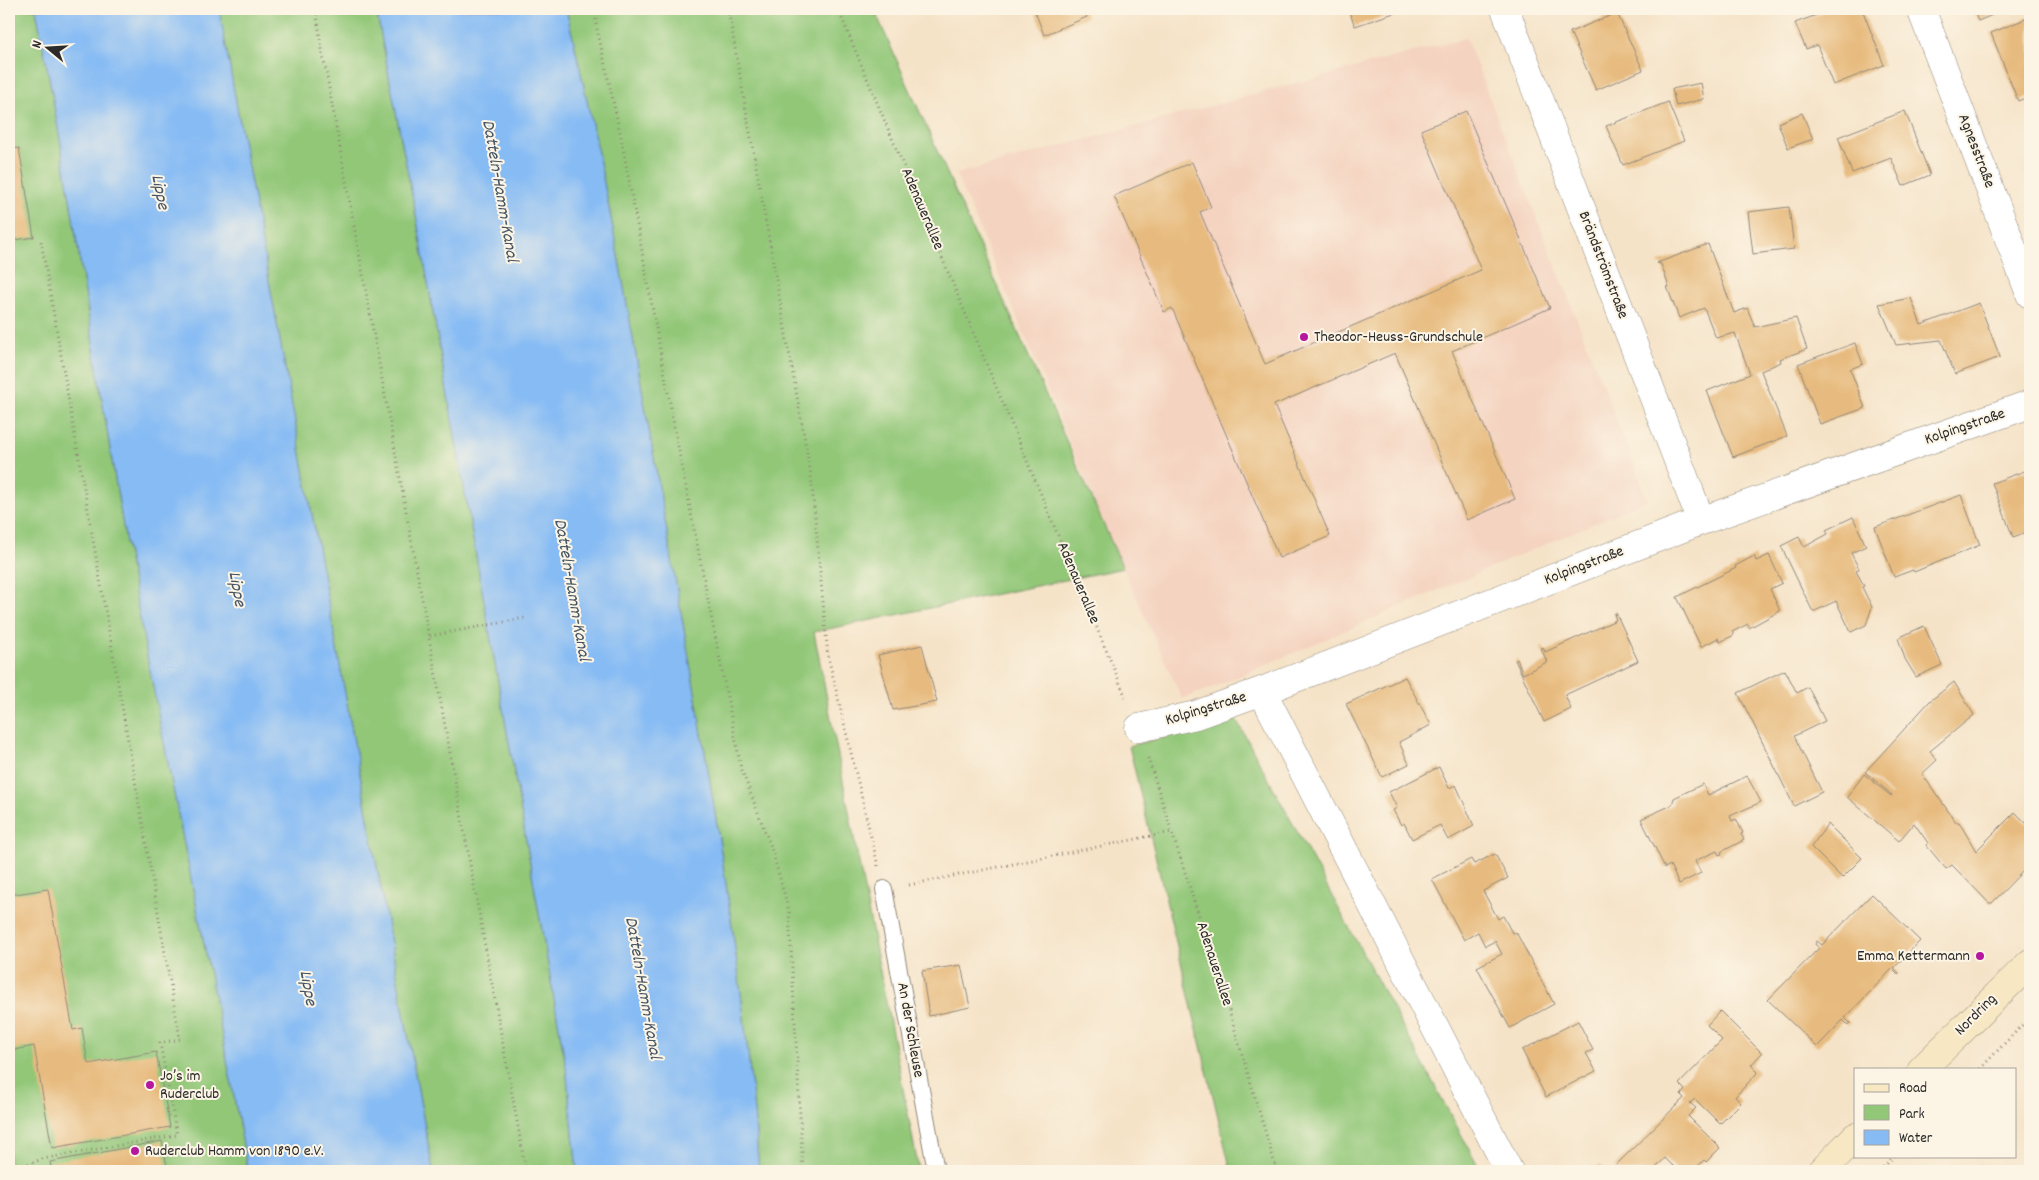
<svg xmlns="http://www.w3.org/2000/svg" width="2039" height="1180" font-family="Dekko,sans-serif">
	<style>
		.built { fill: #f4d3c0 }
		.green { fill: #92c778; stroke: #5e7952 }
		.water { fill: #86bbf4; stroke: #587390 }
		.building { fill: #e7bb7f }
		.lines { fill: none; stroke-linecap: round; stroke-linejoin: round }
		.lane-casing { stroke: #90877a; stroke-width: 18 }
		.street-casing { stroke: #90877a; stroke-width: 29 }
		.secondary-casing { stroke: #90877a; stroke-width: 29 }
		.path { stroke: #90877a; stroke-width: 3; stroke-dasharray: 1 4; stroke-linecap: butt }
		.lane { stroke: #fff; stroke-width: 16 }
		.street { stroke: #fff; stroke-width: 28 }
		.secondary { stroke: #f7e8c3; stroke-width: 28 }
		.poi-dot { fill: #b5179e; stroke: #fcf5e5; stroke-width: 2 }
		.labels { text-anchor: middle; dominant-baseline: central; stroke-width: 4; stroke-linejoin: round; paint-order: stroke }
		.street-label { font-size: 16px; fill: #2b2b2b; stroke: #fcf5e5 }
		.poi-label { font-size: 16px; fill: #2b2b2b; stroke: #fcf5e5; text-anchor: start }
		.water-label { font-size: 18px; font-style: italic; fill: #465667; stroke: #fcf5e5 }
	</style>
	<rect width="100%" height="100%" fill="#fcf5e5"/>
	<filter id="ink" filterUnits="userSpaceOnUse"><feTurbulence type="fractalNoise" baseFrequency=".02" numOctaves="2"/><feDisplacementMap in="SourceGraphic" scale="10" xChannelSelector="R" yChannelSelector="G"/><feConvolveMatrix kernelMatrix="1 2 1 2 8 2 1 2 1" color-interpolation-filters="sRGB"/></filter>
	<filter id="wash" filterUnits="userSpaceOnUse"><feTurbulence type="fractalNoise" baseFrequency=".0096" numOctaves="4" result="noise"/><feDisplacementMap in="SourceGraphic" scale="20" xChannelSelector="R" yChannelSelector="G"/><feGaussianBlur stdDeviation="1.12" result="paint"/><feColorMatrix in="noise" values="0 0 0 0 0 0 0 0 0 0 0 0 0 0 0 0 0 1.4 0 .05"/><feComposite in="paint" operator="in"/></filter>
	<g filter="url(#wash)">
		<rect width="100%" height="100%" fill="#f5e3c8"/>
		<path class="built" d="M1466 38 1648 500 1214 687 1182 699 1123 568 956 174Z"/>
		<path class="green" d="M9 9H36C73 195 97 384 131 571 168 771 211 971 248 1171H9Z
			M219 9H376L418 226 566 1067 577 1171H433Z
			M566 9H874L1123 568 814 632 919 1171H759C743 957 704 744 667 532 636 358 608 181 566 9Z
			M1236 719 1481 1171H1231L1129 746Z"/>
		<path class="water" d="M36 9H219L433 1171H248C211 971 168 771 131 571 97 384 73 195 36 9Z
			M376 9H566C608 181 636 358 667 532 704 744 743 957 759 1171H577L566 1067 418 226Z"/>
		<g id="blocks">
			<path class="building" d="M1034 9H1084L1087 17 1044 35Z
				M1348 9H1406L1355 26Z
				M1833 9H1862L1884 65 1833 85 1817 45 1806 49 1795 23Z
				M1973 9H2002V11L1978 21Z
				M1617 13 1643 70 1596 90 1570 32Z
				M2030 17V96L2018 101 1991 33Z
				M1701 83 1704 99 1676 106 1672 89Z
				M1668 102 1684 141 1623 165 1606 126Z
				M1466 111 1550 308 1452 351 1515 499 1467 520 1395 353 1274 405 1330 536 1279 558 1172 308 1164 312 1114 196 1192 162 1211 207 1200 212 1265 364 1481 270 1421 130Z
				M1905 111 1930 175 1903 186 1891 158 1852 173 1838 137Z
				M1802 113 1813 139 1788 148 1778 123Z
				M19 148 34 237 9 241V149Z
				M1789 207 1794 249 1753 254 1748 212Z
				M1708 244 1734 313 1747 308 1755 327 1796 318 1807 349 1780 359 1781 362 1761 371 1787 436 1733 457 1707 391 1750 374 1735 333 1716 338 1704 308 1679 318 1667 287H1669L1661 264 1657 263Z
				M1911 298 1921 325 1979 303 2000 357 1955 374 1941 340 1896 345 1879 304Z
				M1855 343 1863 364 1850 369 1865 408 1820 424 1798 364Z
				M2030 469V531L2013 537 1992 483Z
				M1961 495 1980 545 1914 572 1913 570 1894 577 1875 527Z
				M1853 517 1866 546 1851 553 1859 569 1856 571 1864 586 1862 587 1872 607 1866 625 1851 632 1836 601 1813 612 1781 546 1799 537 1804 547 1828 534 1826 530Z
				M1769 555 1782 583 1770 589 1780 611 1749 628 1748 624 1732 632 1734 635 1720 642 1718 638 1701 647 1677 597 1736 568 1735 566 1754 556 1756 561Z
				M1616 613 1638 661 1565 695 1571 709 1544 722 1515 660 1517 659 1523 674 1547 662 1541 648 1543 647 1545 652 1616 620 1614 614Z
				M1924 626 1942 665 1916 677 1905 659 1898 638Z
				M922 645 937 702 893 710 878 655Z
				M1785 670 1797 693 1808 687 1825 721 1794 736 1822 792 1794 806 1738 693Z
				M1405 677 1431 725 1399 742 1409 764 1382 777 1346 704Z
				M1954 682 1974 715 1930 751 1937 760 1922 774 1956 822H1959L1976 851 2015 812 2030 827V864L1992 903H1989L1952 865 1946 869 1926 845 1928 843 1914 823 1899 841 1847 797 1864 774 1891 796 1892 795 1865 772 1930 701Z
				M1439 767 1449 788 1456 785 1474 826 1448 840 1440 825 1412 839 1404 823 1401 825 1393 810 1397 808 1389 792Z
				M1747 776 1761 802 1730 816 1732 821 1736 819 1743 833 1741 834 1744 840 1721 852 1722 854 1719 855 1717 851 1695 861 1701 873 1679 884 1670 865 1665 868 1641 819 1672 805 1674 798 1703 784 1708 795Z
				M1828 824 1862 858 1842 878 1811 847Z
				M1495 854 1508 878 1483 891 1498 919 1503 916 1512 933 1516 932 1554 1004 1510 1028 1477 967 1502 954 1495 941 1485 946 1478 932 1464 940 1432 879 1471 859 1474 864Z
				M48 889 73 1030 82 1028 88 1064 156 1052 170 1127 52 1148 34 1046 9 1051V895Z
				M1872 894 1920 941 1894 968 1899 973 1898 975 1892 969 1845 1018 1850 1023 1848 1025 1843 1020 1817 1047 1768 1000 1819 948 1815 944 1817 941 1822 945Z
				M961 965 970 1007 929 1016 922 971Z
				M1720 1011 1762 1053 1751 1065 1758 1072 1735 1097 1741 1103 1720 1124 1695 1099 1690 1103 1696 1108 1688 1116 1720 1148 1706 1162 1704 1160 1693 1171H1678L1665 1158 1653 1171H1621L1615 1166 1684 1098 1681 1095 1685 1090 1679 1084 1722 1040 1707 1025Z
				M1578 1021 1593 1050 1586 1053 1596 1071 1546 1097 1522 1050Z
				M162 1141 168 1171H52L50 1162Z
				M1600 1165 1606 1171H1593Z
				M1980 1165 1995 1171H1977Z"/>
		</g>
	</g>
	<g filter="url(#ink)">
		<use href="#blocks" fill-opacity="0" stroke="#90877a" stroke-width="1"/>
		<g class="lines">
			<defs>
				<path id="lane" d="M884 889 936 1171"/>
				<path id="street" d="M1505 9 1701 521
					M1921 9 2030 294
					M1262 691 1509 1171
					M1139 728 1196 715 1262 691 1701 521 2030 404"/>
				<path id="secondary" d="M1922 1069 2030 963
					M1822 1171 1855 1137"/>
			</defs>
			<use href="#lane" class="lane-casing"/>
			<use href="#street" class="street-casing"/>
			<use href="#secondary" class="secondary-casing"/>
			<path class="path" d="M316 9 321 44 526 1171
				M596 9V24L620 132 679 452 741 768 771 847 789 911 803 1171
				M728 9 811 475 828 656 878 866
				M838 9 1127 700
				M430 636 525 618
				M1148 758 1222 987 1277 1171
				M909 885 1171 832
				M1980 1069 2030 1017
				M9 1171 42 1159 177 1135 160 1043 180 1039 41 241
				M1880 1171 1894 1156"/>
			<use href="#lane" class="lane"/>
			<use href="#street" class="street"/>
			<use href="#secondary" class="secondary"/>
		</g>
	</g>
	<g class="poi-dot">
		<circle cx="1304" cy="337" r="5"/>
		<circle cx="1980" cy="956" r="5"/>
		<circle cx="150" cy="1085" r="5"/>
		<circle cx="135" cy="1151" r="5"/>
	</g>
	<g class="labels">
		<g class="street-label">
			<text transform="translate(1976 151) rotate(69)">Agnesstraße</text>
			<text transform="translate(922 209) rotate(67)">Adenauerallee</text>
			<text transform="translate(1603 265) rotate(69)">Brändströmstraße</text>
			<text transform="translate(1965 427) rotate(-19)">Kolpingstraße</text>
			<text transform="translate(1584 566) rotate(-21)">Kolpingstraße</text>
			<text transform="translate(1078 583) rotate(67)">Adenauerallee</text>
			<text transform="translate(1206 709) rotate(-17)">Kolpingstraße</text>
			<text transform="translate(1214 964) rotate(72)">Adenauerallee</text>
			<text transform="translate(1976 1015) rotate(-45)">Nordring</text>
			<text transform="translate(910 1030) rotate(80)">An der Schleuse</text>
		</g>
		<g class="poi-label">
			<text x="1314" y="337">Theodor-Heuss-Grundschule</text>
			<text x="1970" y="956" text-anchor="end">Emma Kettermann</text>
			<text x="160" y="1076">Jo’s im<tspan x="160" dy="18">Ruderclub</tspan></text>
			<text x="145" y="1151">Ruderclub Hamm von 1890 e.V.</text>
		</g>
		<g class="water-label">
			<text transform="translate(499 191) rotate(80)">Datteln-Hamm-Kanal</text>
			<text transform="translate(159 192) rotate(79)">Lippe</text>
			<text transform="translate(236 589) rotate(80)">Lippe</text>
			<text transform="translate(571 590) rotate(80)">Datteln-Hamm-Kanal</text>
			<text transform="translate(307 988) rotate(80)">Lippe</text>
			<text transform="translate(642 988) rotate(80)">Datteln-Hamm-Kanal</text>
		</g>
	</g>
	<rect width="2039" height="1180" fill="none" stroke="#fcf5e5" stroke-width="30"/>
	<rect x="1854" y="1068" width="162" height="90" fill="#fcf5e5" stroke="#a8a49b"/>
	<rect x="1864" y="1084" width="25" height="8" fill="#f7e8c3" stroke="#a8a49b"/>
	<text x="1899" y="1092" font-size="15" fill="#2b2b2b">Road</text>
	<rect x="1864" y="1105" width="25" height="15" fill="#92c778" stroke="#a8a49b"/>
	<text x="1899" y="1118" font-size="15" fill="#2b2b2b">Park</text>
	<rect x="1864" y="1130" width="25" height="15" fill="#86bbf4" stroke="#a8a49b"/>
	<text x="1899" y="1142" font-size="15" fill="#2b2b2b">Water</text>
	<g transform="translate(48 48) rotate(288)" stroke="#fcf5e5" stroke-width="4" paint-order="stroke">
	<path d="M0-4L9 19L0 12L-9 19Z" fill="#2b2b2b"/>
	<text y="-8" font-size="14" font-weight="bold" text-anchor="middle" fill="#2b2b2b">N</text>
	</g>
</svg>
